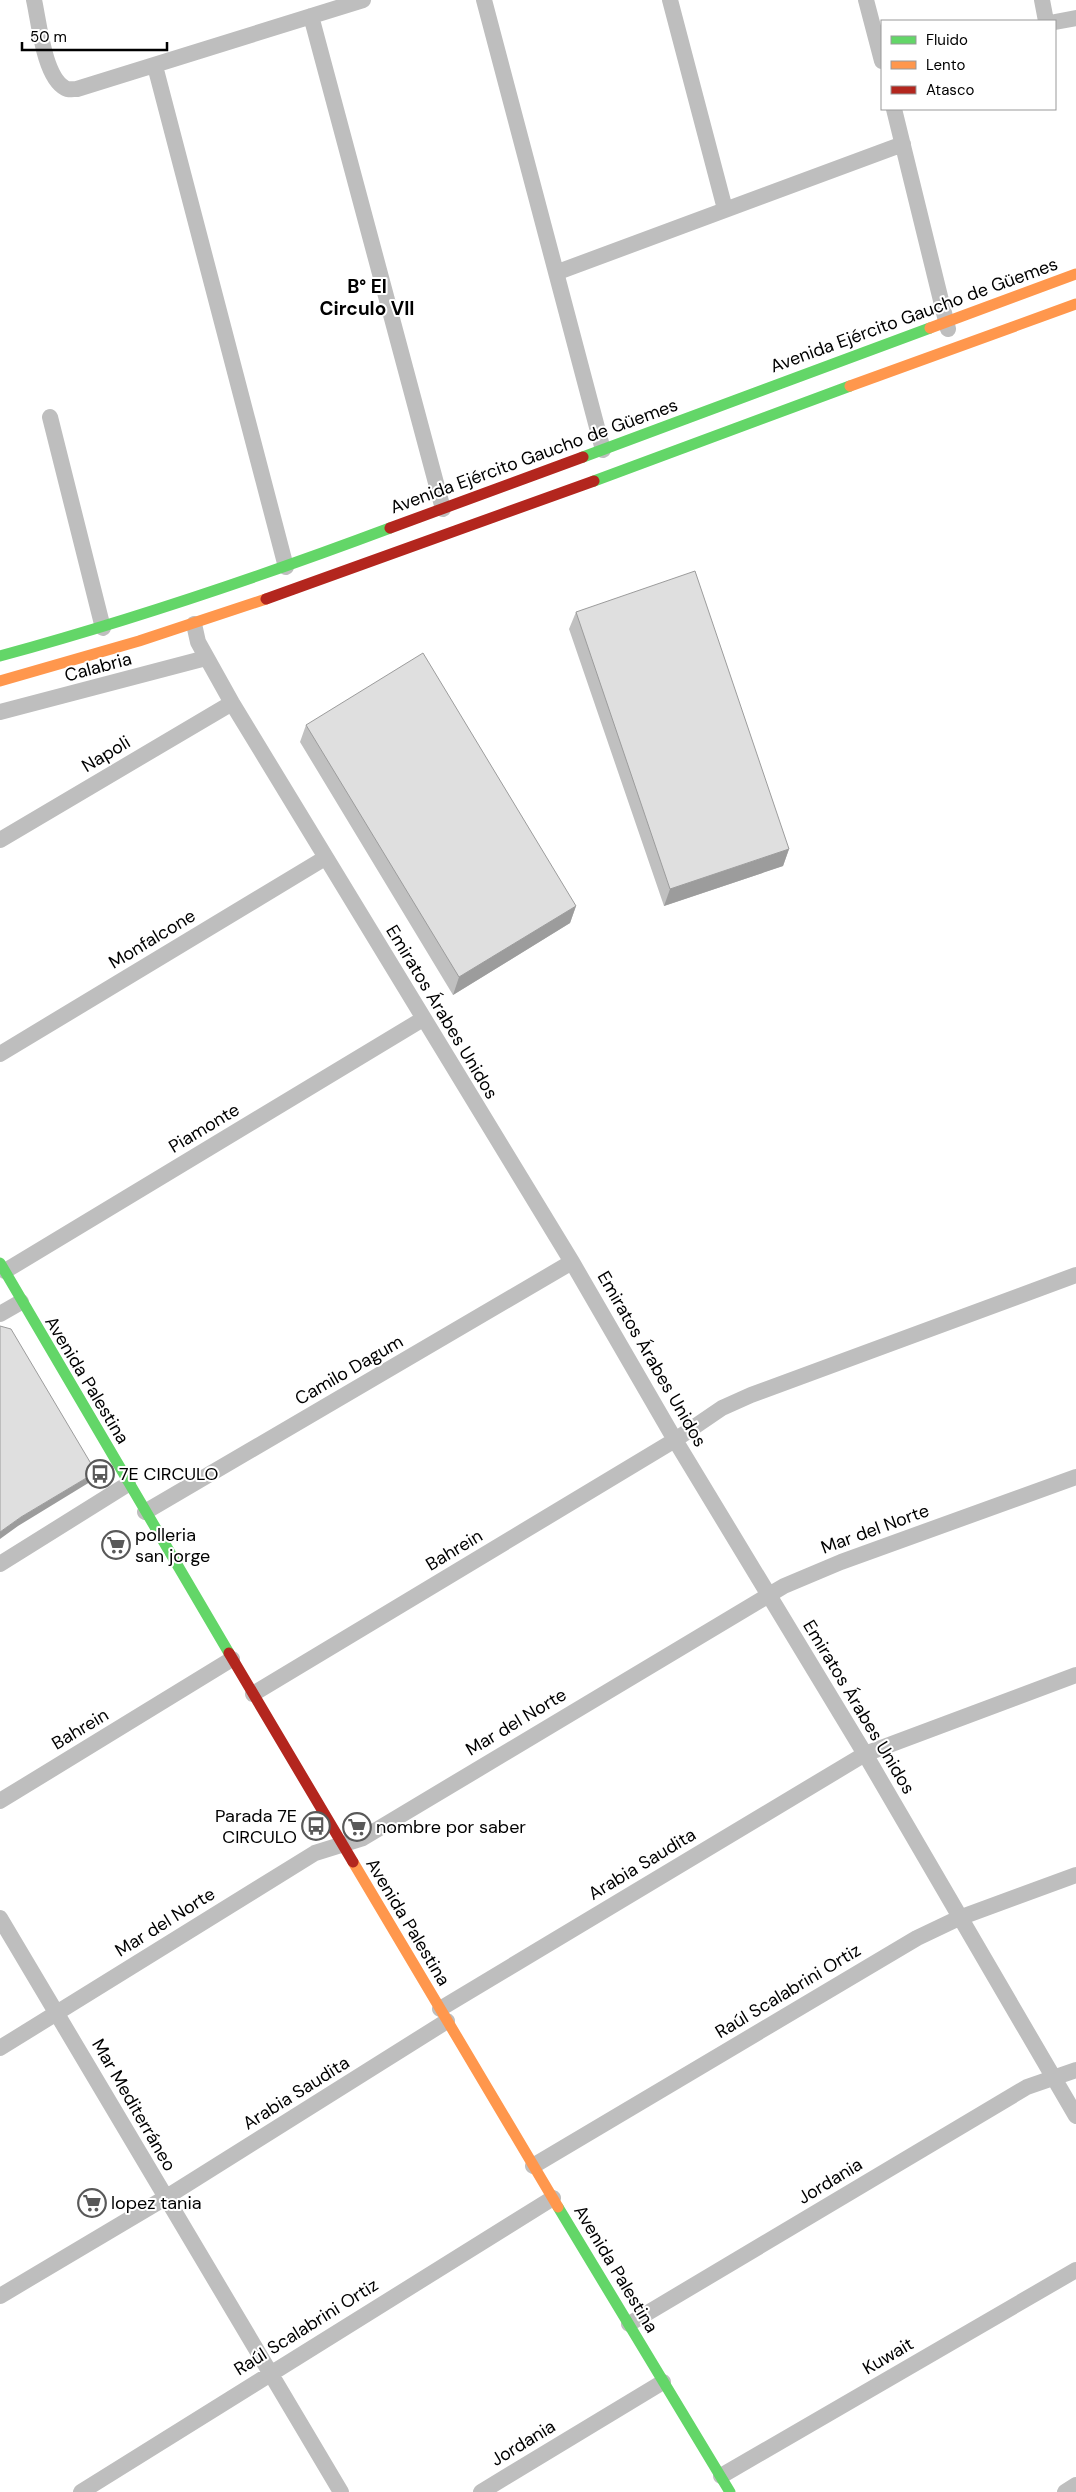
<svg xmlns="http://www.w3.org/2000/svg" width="1076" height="2492" font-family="'DM Sans',sans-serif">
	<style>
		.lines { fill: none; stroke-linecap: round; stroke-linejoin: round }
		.street { stroke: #bebebe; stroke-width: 16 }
		.fast { stroke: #63d668; stroke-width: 11 }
		.slow { stroke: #ff974d; stroke-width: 11 }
		.jam { stroke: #b3261e; stroke-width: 11 }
		.wall { fill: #c0c0c0 }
		.shaded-wall { fill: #9c9c9c }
		.building { fill: #dfdfdf; stroke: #9c9c9c }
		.labels { text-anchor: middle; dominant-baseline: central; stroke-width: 4; stroke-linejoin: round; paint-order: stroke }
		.street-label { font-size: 18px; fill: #000; stroke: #fff }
		.poi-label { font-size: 18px; fill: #000; stroke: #fff; text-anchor: start }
		.neighbourhood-label { font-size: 19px; font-weight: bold; fill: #000; stroke: #fff }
	</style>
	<rect width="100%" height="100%" fill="#fff"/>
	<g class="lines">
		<path class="street" d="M34 0C39 22 44 77 65 88 68 90 73 89 77 89L363 0
			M484 0 603 450
			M670 0 725 209
			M866 0 882 61
			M1042 0 1046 21
			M311 16 443 509
			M1055 22 1076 18
			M155 66 286 567
			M894 109 948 329
			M558 272 903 144
			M50 417 103 628
			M194 624 198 642 232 703 572 1262 675 1440 865 1754 1076 2116
			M0 712 206 658
			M0 840 232 703
			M0 1054 325 858
			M5 1271 423 1019
			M0 1314 21 1302
			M145 1512 572 1262
			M0 1564 128 1484
			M253 1694 675 1440 722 1408 751 1395 1076 1275
			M0 1801 232 1659
			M0 1918 341 2492
			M440 2009 865 1754 1076 1675
			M0 2048 315 1853 363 1838 784 1586 841 1562 1076 1477
			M533 2166 917 1938 959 1918 1076 1875
			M0 2296 165 2198 447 2021
			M629 2324 1027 2087 1076 2070
			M721 2476 1076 2270
			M81 2492 553 2198
			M481 2492 663 2382
			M1065 2492 1076 2485"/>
		<path class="fast" d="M583 457 930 328
			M594 481 850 386
			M0 656C132 620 262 576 390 528
			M0 1263 229 1653
			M558 2207 730 2492"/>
		<path class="slow" d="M930 328 1076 274
			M850 386 1076 304
			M0 681 139 641 266 599
			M353 1862 558 2207"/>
		<path class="jam" d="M390 528 583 457
			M266 599 594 481
			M229 1653 353 1862"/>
	</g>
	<path class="wall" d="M576 612 789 849 783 866 664 906 569 629Z
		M306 725 576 906 570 923 453 995 300 742Z"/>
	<path class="shaded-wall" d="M789 849 783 866 664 906 670 889Z
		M576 906 570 923 453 995 459 977Z
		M93 1474 90 1482 18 1526 0 1539V1532L21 1517Z"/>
	<path class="building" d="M695 571 789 849 670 889 576 612Z
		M423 653 576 906 459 977 306 725Z
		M0 1326 11 1329 93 1467V1474L21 1517 0 1532Z"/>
	<defs>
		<symbol id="bus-ring" viewBox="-11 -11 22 22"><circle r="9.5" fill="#fff" stroke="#595959" stroke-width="1.5"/><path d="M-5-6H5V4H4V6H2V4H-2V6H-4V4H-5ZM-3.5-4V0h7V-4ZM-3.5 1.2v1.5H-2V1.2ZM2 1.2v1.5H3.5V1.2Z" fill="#595959"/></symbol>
		<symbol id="supermarket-ring" viewBox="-11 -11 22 22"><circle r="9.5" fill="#fff" stroke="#595959" stroke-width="1.5"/><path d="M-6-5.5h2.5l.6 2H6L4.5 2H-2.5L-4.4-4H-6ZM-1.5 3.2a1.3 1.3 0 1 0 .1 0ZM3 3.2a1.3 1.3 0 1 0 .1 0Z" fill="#595959"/></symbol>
	</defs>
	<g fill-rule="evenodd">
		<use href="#bus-ring" x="84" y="1458" width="32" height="32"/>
		<use href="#supermarket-ring" x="100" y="1529" width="32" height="32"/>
		<use href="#bus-ring" x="300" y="1810" width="32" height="32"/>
		<use href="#supermarket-ring" x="341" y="1811" width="32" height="32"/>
		<use href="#supermarket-ring" x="76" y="2187" width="32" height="32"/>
	</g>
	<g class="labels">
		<g class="street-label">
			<text transform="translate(914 315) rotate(-20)">Avenida Ejército Gaucho de Güemes</text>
			<text transform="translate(534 456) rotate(-20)">Avenida Ejército Gaucho de Güemes</text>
			<text transform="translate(98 667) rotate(-15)">Calabria</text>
			<text transform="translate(106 754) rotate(-31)">Napoli</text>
			<text transform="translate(152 939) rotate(-31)">Monfalcone</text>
			<text transform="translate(442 1012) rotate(59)">Emiratos Árabes Unidos</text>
			<text transform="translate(204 1128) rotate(-31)">Piamonte</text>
			<text transform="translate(652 1359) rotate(60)">Emiratos Árabes Unidos</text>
			<text transform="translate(349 1370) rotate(-30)">Camilo Dagum</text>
			<text transform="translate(87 1380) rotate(59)">Avenida Palestina</text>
			<text transform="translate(875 1529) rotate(-20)">Mar del Norte</text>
			<text transform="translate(454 1550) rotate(-31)">Bahrein</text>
			<text transform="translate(859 1707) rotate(59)">Emiratos Árabes Unidos</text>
			<text transform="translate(516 1722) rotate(-31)">Mar del Norte</text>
			<text transform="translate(80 1729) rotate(-31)">Bahrein</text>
			<text transform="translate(642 1864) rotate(-31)">Arabia Saudita</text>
			<text transform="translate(165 1922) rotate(-32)">Mar del Norte</text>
			<text transform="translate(408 1922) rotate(59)">Avenida Palestina</text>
			<text transform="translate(788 1991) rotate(-31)">Raúl Scalabrini Ortiz</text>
			<text transform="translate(296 2093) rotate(-32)">Arabia Saudita</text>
			<text transform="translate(134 2105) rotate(60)">Mar Mediterráneo</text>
			<text transform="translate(830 2181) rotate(-31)">Jordania</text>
			<text transform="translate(616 2269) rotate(59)">Avenida Palestina</text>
			<text transform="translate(306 2327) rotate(-32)">Raúl Scalabrini Ortiz</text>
			<text transform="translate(888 2356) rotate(-30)">Kuwait</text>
			<text transform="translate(523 2443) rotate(-31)">Jordania</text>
		</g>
		<g class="poi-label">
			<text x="119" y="1474">7E CIRCULO</text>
			<text x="135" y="1535">polleria<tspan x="135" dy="21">san jorge</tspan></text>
			<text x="297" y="1816" text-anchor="end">Parada 7E<tspan x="297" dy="21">CIRCULO</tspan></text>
			<text x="376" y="1827">nombre por saber</text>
			<text x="111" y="2203">lopez tania</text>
		</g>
		<g class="neighbourhood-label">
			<text x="367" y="286">B° El<tspan x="367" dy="22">Circulo VII</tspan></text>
		</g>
	</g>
	<rect x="881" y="20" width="175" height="90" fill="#ffffff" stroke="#999999"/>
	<rect x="891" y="36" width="25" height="8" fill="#63d668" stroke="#999999"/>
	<text x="926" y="45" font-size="15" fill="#000000">Fluido</text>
	<rect x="891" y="61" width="25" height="8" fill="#ff974d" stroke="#999999"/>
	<text x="926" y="70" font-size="15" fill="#000000">Lento</text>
	<rect x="891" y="86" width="25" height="8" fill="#b3261e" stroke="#999999"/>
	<text x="926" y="95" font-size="15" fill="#000000">Atasco</text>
	<path d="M22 42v8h145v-8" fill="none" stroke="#000000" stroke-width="2.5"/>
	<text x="30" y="42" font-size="15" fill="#000000" stroke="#ffffff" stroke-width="4" paint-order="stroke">50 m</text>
</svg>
